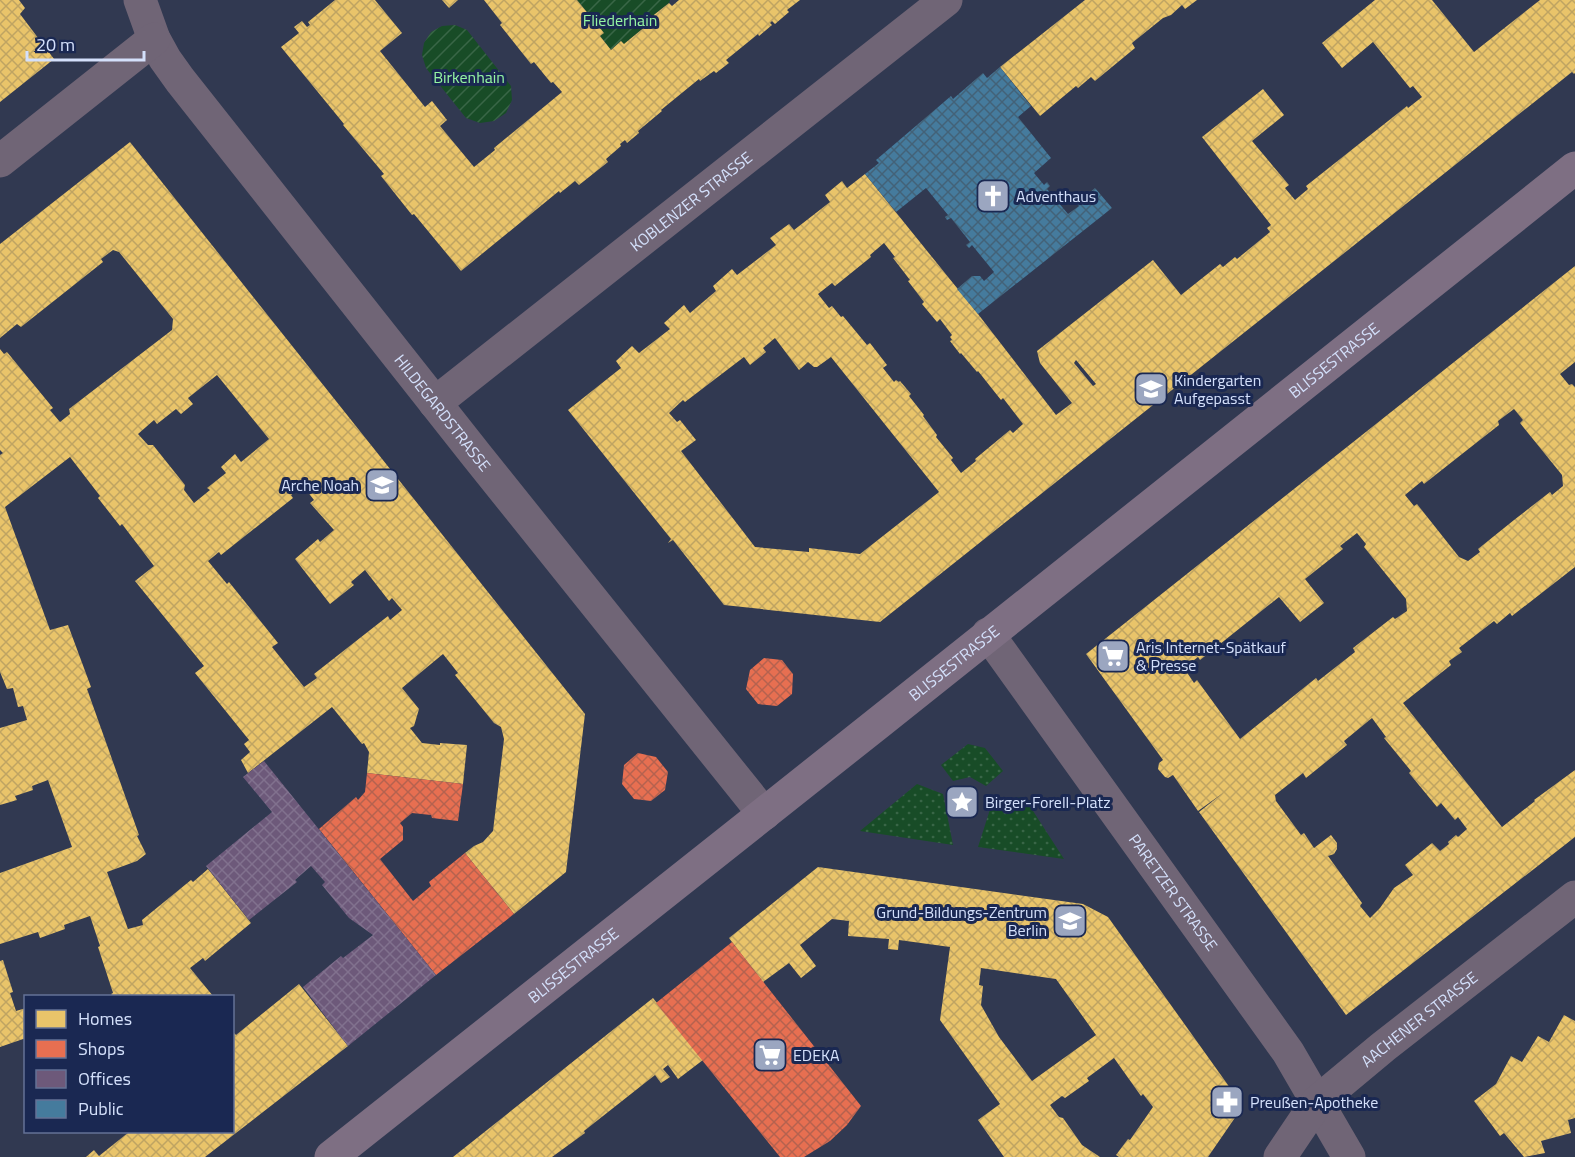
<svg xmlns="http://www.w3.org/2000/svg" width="1575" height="1157" font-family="'Titillium Web',sans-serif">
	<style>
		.grass { fill: url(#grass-dots) }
		.garden { fill: url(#garden-furrows) }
		.homes { fill: url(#homes-cross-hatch); fill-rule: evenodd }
		.shops { fill: url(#shops-cross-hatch) }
		.offices { fill: url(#offices-cross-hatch) }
		.public { fill: url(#public-cross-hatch) }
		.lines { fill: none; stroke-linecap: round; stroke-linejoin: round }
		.minor { stroke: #706576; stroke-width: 33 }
		.major { stroke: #7e6f83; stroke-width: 33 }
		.labels { text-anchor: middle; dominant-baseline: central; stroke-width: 6; stroke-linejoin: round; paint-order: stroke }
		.park-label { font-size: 16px; fill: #95f5a2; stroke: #1a2852 }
		.poi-label { font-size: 16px; fill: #d4e0fb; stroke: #1a2852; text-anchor: start }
		.street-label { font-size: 16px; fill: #d4e0fb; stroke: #1a2852 }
	</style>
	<defs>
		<pattern id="grass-dots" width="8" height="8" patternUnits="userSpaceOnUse" patternTransform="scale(1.5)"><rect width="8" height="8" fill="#184c27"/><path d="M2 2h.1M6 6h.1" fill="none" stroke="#396647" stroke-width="1.8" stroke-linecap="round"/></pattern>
		<pattern id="garden-furrows" width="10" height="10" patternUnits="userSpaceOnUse" patternTransform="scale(1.5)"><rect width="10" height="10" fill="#184c27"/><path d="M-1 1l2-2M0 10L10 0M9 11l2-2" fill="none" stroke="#396647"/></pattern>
		<pattern id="homes-cross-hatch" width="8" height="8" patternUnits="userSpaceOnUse" patternTransform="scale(1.5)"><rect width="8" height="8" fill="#e9c46a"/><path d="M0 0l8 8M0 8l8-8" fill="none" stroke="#bfa462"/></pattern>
		<pattern id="shops-cross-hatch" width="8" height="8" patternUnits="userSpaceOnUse" patternTransform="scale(1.5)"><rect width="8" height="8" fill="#e76f51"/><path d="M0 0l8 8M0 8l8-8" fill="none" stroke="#b5624f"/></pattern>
		<pattern id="offices-cross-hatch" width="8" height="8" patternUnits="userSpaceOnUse" patternTransform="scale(1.5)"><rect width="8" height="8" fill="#6d597a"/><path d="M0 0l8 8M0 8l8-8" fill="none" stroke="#81718e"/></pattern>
		<pattern id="public-cross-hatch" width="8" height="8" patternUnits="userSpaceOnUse" patternTransform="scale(1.5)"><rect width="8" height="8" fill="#457b9d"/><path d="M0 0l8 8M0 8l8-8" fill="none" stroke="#436278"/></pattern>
	</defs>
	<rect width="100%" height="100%" fill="#313951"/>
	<path class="grass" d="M968 744 985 748 1003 771 986 786 970 777 953 781 941 765Z
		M917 784 943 794 953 845 860 831Z
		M1024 797 1064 859 978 847 993 800Z"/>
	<path class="garden" d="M577 0H670L669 3 650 18 652 21 624 44 621 41 611 50 600 36 603 32Z
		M455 25 467 30 511 86 512 100 506 113 494 121 480 123 466 118 426 68 422 55 424 43 431 32 442 26Z"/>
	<path class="homes" d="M0 0H19L25 8 20 14 54 59 0 102Z
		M335 0H375L402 33 380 51 425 107 432 101 447 120 440 126 474 167 495 150 494 148 562 92 553 82 551 83 534 62 531 64 500 25 502 23 484 0H577L604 33 600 36 611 50 621 41 624 44 652 21 650 18 669 3 672 6 679 0H800L787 10 789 12 775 24 772 21 770 23 772 25 759 36 758 34 726 60 729 63 716 73 714 71 700 81 699 79 661 110 662 111 638 131 639 133 627 143 625 140 620 144 621 146 606 159 608 162 579 185 575 181 560 193 559 191 461 271 414 214 412 215 381 176 384 174 343 125 344 124 281 47 299 33 294 27 302 21 307 27 310 25 308 22Z
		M442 0H458L449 8Z
		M1085 0H1197L1185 9 1182 5 1171 15 1163 18 1132 43 1135 48 1095 81 1091 77 1078 88 1076 86 1040 116 1000 67Z
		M1375 0H1432L1474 52 1540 0H1575V73L1574 74 1572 72 880 622 724 605 673 540 668 543 671 539 568 410 621 368 616 361 632 346 639 353 670 329 664 323 684 305 690 313 716 291 713 286 732 269 737 275 776 245 770 238 789 224 794 230 830 202 825 195 842 181 847 188 865 174 978 314 1056 415 1072 403 1040 363 1037 351 1153 260 1181 295 1220 264 1223 267 1235 257 1237 259 1270 232 1267 228 1271 225 1202 137 1263 89 1284 115 1252 141 1289 185 1285 188 1295 200 1308 189 1306 186 1407 106 1408 108 1422 97 1413 86 1410 88 1373 42 1342 68 1322 43ZM884 243 895 257 893 258 910 280 908 281 924 302 922 304 937 322 940 319 952 335 950 337 952 340 950 341 960 354 961 353 977 372 978 371 1001 400 1003 398 1023 424 1013 433 1010 430 975 459 976 461 961 473 951 460 953 458 936 437 937 435 923 416 924 415 909 396 911 394 900 381 899 382 896 380 894 382 883 368 887 365 870 343 867 345 843 316 841 317 832 306 829 308 818 294 832 283 835 286 871 257 870 255ZM775 338 799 370 808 362 814 367H817L831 357 939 492 860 554 809 548V552L755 547 681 451 696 440 680 420 677 422 669 413 683 400 685 402 744 357 750 365 766 352 763 348ZM1076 360 1096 384 1093 386 1074 363Z
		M130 142 585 714 566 872 514 914 465 853 474 846 483 842 493 831 504 739 501 727 494 723 455 675 458 673 443 654 402 688 419 709 414 726 410 728 422 743 440 745V743L467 745 463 784 367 773 369 752 364 743 362 744 332 707 248 773 241 760 250 752 244 744 249 740 195 673 204 666 135 581 154 566 122 524 120 526 98 498 100 496 70 457 5 507 50 630 68 625 91 687 87 689 139 835 137 836 146 854 137 861 107 872 128 929 143 925 142 920 191 880 193 882 208 869 251 923 205 961 203 958 190 968 213 996H113L111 994 113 993 98 947 100 946 90 916 64 925 65 929 40 938 38 932 0 944V873L72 847 48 780 32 786 33 790 15 796 17 800 0 805V728L27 720 23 706 18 707 13 688 7 689 0 672V455L3 453 0 450V349L4 354 7 352 53 408 50 410 60 422 70 414 69 409 172 330 173 319 119 252 113 250 101 259 103 262 21 327 17 324 0 338V244ZM217 375 269 439 241 462 235 454 221 467 226 473 207 488 210 490 194 503 184 490 185 485 153 445H148L138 434 154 420 157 424 176 409 181 414 193 404 188 398ZM303 486 314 500 310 503 334 530 320 542 318 539 295 559 330 604 354 585 351 582 365 570 389 601 392 598 402 610 390 620 388 616 314 674 317 678 304 687 272 647 278 643 229 582 227 584 208 561 219 552 221 555 293 498 291 495Z
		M1575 266V362L1560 374 1569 385 1572 384 1575 387V567L1512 616 1510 613 1497 624 1494 621 1459 648 1462 652 1449 661 1451 665 1403 703 1502 827 1535 801 1534 800 1575 770V837L1346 1015 1199 812 1223 793 1198 811 1173 775 1168 778 1165 777 1158 769 1159 763 1163 760 1086 654ZM1514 409 1523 420 1520 423 1562 475 1563 486 1552 495 1550 492 1514 520 1478 549 1480 552 1468 561 1459 557 1417 504 1414 506 1405 495 1422 481 1424 484 1462 454 1499 425 1498 421ZM1357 533 1366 544 1364 547 1406 599 1407 611 1395 619 1393 617 1353 648 1355 652 1318 681 1316 678 1240 739 1197 680 1194 683 1184 668 1198 657 1200 660 1279 597 1300 622 1324 603 1305 579 1343 549 1340 546ZM1372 718 1386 737 1384 738 1411 771 1409 773 1437 807 1441 803 1455 820 1458 817 1467 829 1458 837 1456 835 1448 842 1449 844 1440 851 1432 843 1405 865 1413 875 1394 888 1380 908 1370 918 1360 906 1362 903 1328 856 1334 854 1337 849V843L1331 835 1314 848 1304 833 1301 835 1276 801 1275 795 1303 773 1306 778 1347 745 1344 741Z
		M818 867 1083 904 1108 917 1243 1106 1208 1157H1119L1116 1155 1128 1139 1130 1140 1153 1107 1143 1094 1141 1096 1114 1058 1087 1078 1089 1081 1065 1098 1062 1096 1050 1105 1059 1117 1063 1118 1082 1145 1100 1157H1004L978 1120 1000 1104 940 1020 950 947 899 940 898 950 888 949 889 939 848 936 849 921 832 919 800 945 816 966 801 978 789 963 763 982 732 942 729 938ZM981 968 1056 979 1096 1035 1032 1081 999 1037 981 1005 983 986 979 985Z
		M3 960 13 992 10 993 16 1011 26 1008V1038L0 1047V961Z
		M299 984 348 1046 205 1157H86L94 1150 99 1156 129 1132H232V1031L236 1035Z
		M653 998 703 1060 678 1079 668 1065 663 1069 670 1077 661 1083 655 1075 584 1131 585 1133 552 1157H453Z
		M1564 1015 1575 1021V1118L1568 1120 1571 1133 1541 1141 1545 1153 1524 1157 1504 1133 1500 1136 1474 1101 1496 1084 1511 1056 1522 1062 1538 1036 1549 1042Z"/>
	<path class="shops" d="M764 658 782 660 793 674 792 694 777 706 758 704 746 689 750 670Z
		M638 753 656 757 668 772 665 790 651 801 634 799 622 784 624 765Z
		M367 773 463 784 458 821 432 818 431 815 412 813 400 823 403 827V840L380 859 413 901 431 886 429 882 465 853 514 914 436 975 319 829 356 797 358 800 365 792Z
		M732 942 861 1106 847 1125 830 1141 804 1157H780L656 1003Z"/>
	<path class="offices" d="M264 761 436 975 348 1046 303 987 341 956 343 958 373 935 349 918 322 885 325 882 311 866 295 880 297 882 249 920 206 866 272 812 243 777Z"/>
	<path class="public" d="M1000 67 1031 106 1018 117 1051 158 1034 173 1044 185 1047 182 1050 186 1047 189 1068 214 1079 206 1077 204 1095 188 1112 208 978 314 957 289 972 276H980L984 281 994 272 972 245 969 248 966 245 970 242 951 218 947 220 945 217 948 215 926 188 896 212 865 174 879 163 876 160 951 96 953 99 983 73 987 78Z"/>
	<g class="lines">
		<g class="minor">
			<path id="s1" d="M140 0 154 39 165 59 180 80 477 456 764 814"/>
			<path d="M0 161 154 39"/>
			<path id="s2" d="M435 403 946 0"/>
			<path id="s3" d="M988 634 1288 1052 1349 1157"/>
			<path id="s4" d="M1280 1157 1317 1102 1383 1047 1575 897"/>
		</g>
		<path class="major" id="s5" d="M331 1157 877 724 1575 168"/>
	</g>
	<defs>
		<symbol id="church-square" viewBox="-11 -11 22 22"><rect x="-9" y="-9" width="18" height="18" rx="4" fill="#9ba6c0" stroke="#1a2852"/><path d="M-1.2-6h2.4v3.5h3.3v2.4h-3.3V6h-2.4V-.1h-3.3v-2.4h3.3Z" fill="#fff"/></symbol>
		<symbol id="school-square" viewBox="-11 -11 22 22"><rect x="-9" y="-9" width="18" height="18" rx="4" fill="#9ba6c0" stroke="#1a2852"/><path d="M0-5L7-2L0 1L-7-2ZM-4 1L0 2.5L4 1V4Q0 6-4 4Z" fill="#fff"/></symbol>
		<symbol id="supermarket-square" viewBox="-11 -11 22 22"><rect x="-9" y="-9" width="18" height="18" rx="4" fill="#9ba6c0" stroke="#1a2852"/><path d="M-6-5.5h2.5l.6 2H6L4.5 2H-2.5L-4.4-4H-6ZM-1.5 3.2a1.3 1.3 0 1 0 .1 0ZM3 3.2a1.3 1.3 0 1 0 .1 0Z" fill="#fff"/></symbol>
		<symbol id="sight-square" viewBox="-11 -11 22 22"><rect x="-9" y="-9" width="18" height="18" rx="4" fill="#9ba6c0" stroke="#1a2852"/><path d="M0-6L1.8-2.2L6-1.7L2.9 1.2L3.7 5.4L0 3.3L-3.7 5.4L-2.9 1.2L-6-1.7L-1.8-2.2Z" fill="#fff"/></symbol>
		<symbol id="pharmacy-square" viewBox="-11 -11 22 22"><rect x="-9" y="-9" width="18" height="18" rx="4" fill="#9ba6c0" stroke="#1a2852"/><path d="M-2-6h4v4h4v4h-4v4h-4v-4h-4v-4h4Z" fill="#fff"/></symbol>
	</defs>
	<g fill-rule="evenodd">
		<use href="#church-square" x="974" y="177" width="38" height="38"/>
		<use href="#school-square" x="1132" y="370" width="38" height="38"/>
		<use href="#school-square" x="363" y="466" width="38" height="38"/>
		<use href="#supermarket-square" x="1094" y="637" width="38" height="38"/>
		<use href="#sight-square" x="943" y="783" width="38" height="38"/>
		<use href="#school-square" x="1051" y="902" width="38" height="38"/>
		<use href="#supermarket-square" x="751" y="1036" width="38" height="38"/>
		<use href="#pharmacy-square" x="1208" y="1083" width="38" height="38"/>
	</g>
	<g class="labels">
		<g class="park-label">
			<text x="620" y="20">Fliederhain</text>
			<text x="469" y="77">Birkenhain</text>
		</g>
		<g class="poi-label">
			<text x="1016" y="196">Adventhaus</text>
			<text x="1174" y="380">Kindergarten<tspan x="1174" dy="18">Aufgepasst</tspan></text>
			<text x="359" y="485" text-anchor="end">Arche Noah</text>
			<text x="1136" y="647">Aris Internet-Spätkauf<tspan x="1136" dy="18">&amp; Presse</tspan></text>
			<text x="985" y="802">Birger-Forell-Platz</text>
			<text x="1047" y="912" text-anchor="end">Grund-Bildungs-Zentrum<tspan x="1047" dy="18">Berlin</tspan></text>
			<text x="793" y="1055">EDEKA</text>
			<text x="1250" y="1102">Preußen-Apotheke</text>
		</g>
		<g class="street-label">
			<text stroke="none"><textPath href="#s2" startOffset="326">KOBLENZER STRASSE</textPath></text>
			<text stroke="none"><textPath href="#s5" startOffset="1281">BLISSESTRASSE</textPath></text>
			<text stroke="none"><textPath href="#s1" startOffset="514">HILDEGARDSTRASSE</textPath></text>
			<text stroke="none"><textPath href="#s5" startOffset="795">BLISSESTRASSE</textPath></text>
			<text stroke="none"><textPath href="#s3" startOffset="318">PARETZER STRASSE</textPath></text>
			<text stroke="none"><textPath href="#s5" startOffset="309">BLISSESTRASSE</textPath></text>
			<text stroke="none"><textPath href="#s4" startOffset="198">AACHENER STRASSE</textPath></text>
		</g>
	</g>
	<rect x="24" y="995" width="210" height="138" fill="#1a2852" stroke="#647296" stroke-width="1.5"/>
	<rect x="36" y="1010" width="30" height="18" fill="#e9c46a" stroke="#647296" stroke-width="1.5"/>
	<text x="78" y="1025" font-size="18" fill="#d4e0fb">Homes</text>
	<rect x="36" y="1040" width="30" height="18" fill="#e76f51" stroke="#647296" stroke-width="1.5"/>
	<text x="78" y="1055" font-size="18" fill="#d4e0fb">Shops</text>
	<rect x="36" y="1070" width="30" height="18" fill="#6d597a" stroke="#647296" stroke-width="1.5"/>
	<text x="78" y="1085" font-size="18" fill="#d4e0fb">Offices</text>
	<rect x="36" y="1100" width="30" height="18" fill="#457b9d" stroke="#647296" stroke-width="1.5"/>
	<text x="78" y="1115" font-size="18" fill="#d4e0fb">Public</text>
	<path d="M27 51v9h117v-9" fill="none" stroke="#d4e0fb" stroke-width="3"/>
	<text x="36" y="51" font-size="18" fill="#d4e0fb" stroke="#1a2852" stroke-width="4.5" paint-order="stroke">20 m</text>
</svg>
